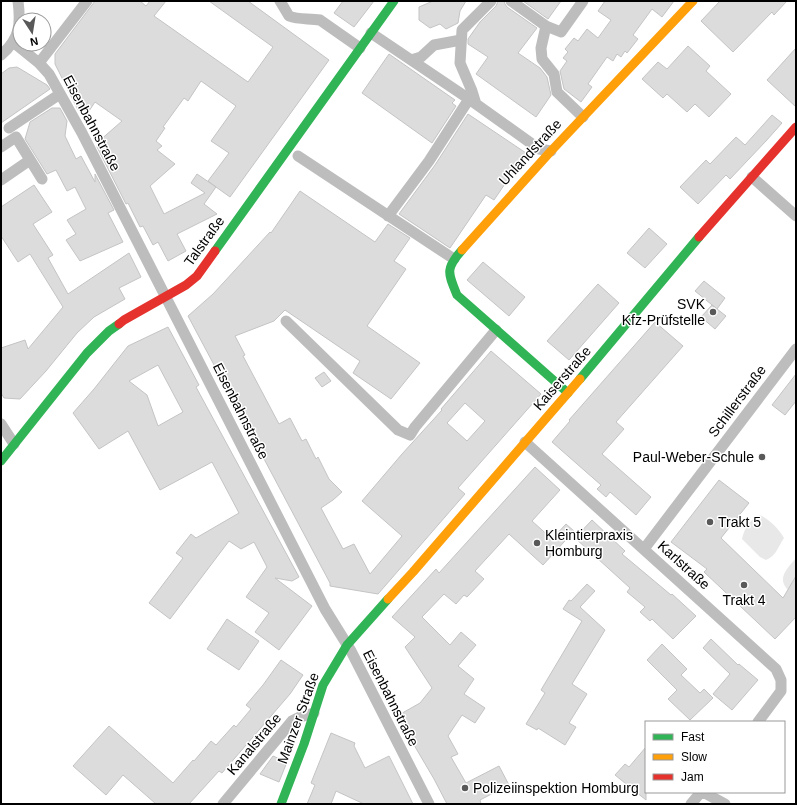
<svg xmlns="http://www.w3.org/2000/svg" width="797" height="805" font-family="Helvetica,sans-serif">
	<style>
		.green { fill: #e8e8e8 }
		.building { fill: #dcdcdc; stroke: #c4c4c4; fill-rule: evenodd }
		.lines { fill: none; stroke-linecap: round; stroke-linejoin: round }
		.street { stroke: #bdbdbd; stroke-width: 11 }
		.fast { stroke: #30b455; stroke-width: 9 }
		.slow { stroke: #ff9f0a; stroke-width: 9 }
		.jam { stroke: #e5322d; stroke-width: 9 }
		.poi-dot { fill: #595959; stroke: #fff; stroke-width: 1.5 }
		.labels { text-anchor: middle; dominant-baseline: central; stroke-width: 3; stroke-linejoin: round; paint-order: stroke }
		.street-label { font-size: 14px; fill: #000; stroke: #fff }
		.poi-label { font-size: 14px; fill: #000; stroke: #fff; text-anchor: start }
	</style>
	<rect width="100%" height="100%" fill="#fff"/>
	<path class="green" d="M760 515C769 519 779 529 784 538 778 547 776 556 766 560L760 557 742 539C744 529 750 519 760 515Z
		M796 558V576L788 590C776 578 788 568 796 558Z"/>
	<path class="building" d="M95 1H140L146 6 150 1H166L154 16 248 82 273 47 209 1H248L329 60 230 197 216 187 204 204 217 214 177 234 186 251 168 261 158 242 153 245 143 226 140 227 128 203 126 204 97 147 98 142 122 121 95 102 89 111 78 110 55 64V54ZM201 81 236 106 211 141 229 153 208 181 216 187 197 174 191 183 205 193 164 214 150 186 175 164 157 150 162 146 156 141 165 128 163 127 184 98 188 101Z
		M343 1H374L354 27 334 13Z
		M433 1H466L460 11 458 23 446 29 440 24 430 28 419 20V7Z
		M498 1H504L505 4 507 7 537 28 518 53 540 68 547 77 551 95 536 117 476 74 488 57 468 44V39L480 22 496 6Z
		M523 1H561L548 19Z
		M605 1H674L662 17 652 9 633 35 638 39 627 53 625 51 621 57 617 54 613 61 607 57 588 84 592 87 581 102 564 89 560 71 567 61 563 58 568 52 565 49 574 38 578 41 587 29 598 38 611 20 598 11Z
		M720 1H787L774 15 772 12 733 52 701 21Z
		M688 46 710 66 706 71 731 94 709 117 695 104 687 112 667 94 663 98 642 79 658 62 667 69Z
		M796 48V107L767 80Z
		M389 54 455 100 452 103 456 106 432 143 362 93Z
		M17 67 47 85 50 89 1 123V74L9 68Z
		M52 108H60L67 121 65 136 76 159 81 156 95 182V174L114 210 108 213 123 242 80 261 66 240 76 234 67 220 86 209 75 187 67 191 56 170 47 174 25 139 30 122Z
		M468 114 526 153 494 200 486 195 450 248 399 214 435 165Z
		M772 115 782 123 766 141 730 179 726 175 698 204 680 187 706 160 710 164 736 137 745 145Z
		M34 185 52 212 33 224 53 255 48 258 68 294 129 253 141 277 119 288 125 299 94 317 77 333 46 371 20 399 4 398 1 393V348L25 340 28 349 63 307 30 254 18 262 1 236V207Z
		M300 191 375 242 388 224 410 238 394 261 406 269 367 326 420 363 391 399 353 373 360 361 285 310 274 321 235 336 245 355 243 356 279 424 290 418 302 441 306 439 316 459 318 457 329 479 342 492 333 500 321 508 343 549 354 544 370 574 402 536 362 501 402 454 442 410 441 409 491 351 541 394 458 488 465 494 378 594 330 586V583L188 316 213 294 270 232 271 233ZM465 403 485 421 467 441 447 423Z
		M649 228 667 244 645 268 627 253Z
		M483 262 525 297 509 316 467 280Z
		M704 281 725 298 717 309 695 291Z
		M598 284 619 303 569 360 547 341Z
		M712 305 726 316 715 329 701 317Z
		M655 322 683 346 616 422 624 429 602 454 651 497 636 515 610 492 606 497 597 489 601 485 552 442 570 421 569 420Z
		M168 327 199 385 196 387 299 577 292 581 275 578 312 606 279 650 255 632 269 613 246 597 267 567 266 565 254 542 241 549 229 541 170 619 149 603 183 558 176 553 191 534 196 538 239 513 212 462 160 490 128 431 99 449 73 413 94 389 128 346ZM158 365 183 412 158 426 147 395 129 381Z
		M324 372 331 381 322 387 315 378Z
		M796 374V401L785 415 772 405Z
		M535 467 560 490 532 521 552 539 566 524 574 531 543 565 509 534 475 571 484 579 467 597 464 595 456 604 444 594 422 617 450 645 461 632 476 645 458 666 474 679 464 694 485 708 475 723 462 715 448 736 458 754 451 757 466 783 499 766 509 785 480 800 481 804H447L434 779 397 716 420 703 432 688 405 647 415 637 392 617 436 569 439 573Z
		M719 480 749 503 721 538 783 598 796 576V617L775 639 704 572 707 569 671 542Z
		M592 520 625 551 622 554 671 595 672 594 696 616 673 639 652 619 650 621 640 612 645 607 627 592 630 588 575 538Z
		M587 584 595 591 580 607 605 630 572 684 587 694 569 723 576 727 565 745 538 728 537 730 526 724 545 693 541 690 582 621 563 609 569 600 571 601Z
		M227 619 259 641 239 670 207 649Z
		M711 639 738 665 739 664 758 680 732 710 713 694 730 674 703 648Z
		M662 644 687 669 681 675 700 693 704 689 713 698 690 720 668 699 677 690 647 660Z
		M281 660 303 675 290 694 222 773 219 771 189 804H156L123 775 106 795 73 766 109 726 173 783 193 760 194 761 211 741 216 745 234 725 236 727 251 709 246 705 263 685Z
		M331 733 355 743 354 746 365 768 389 756 413 804H364L336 791 331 804H307L315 785 311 783Z
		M646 747V800L615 775 625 764 629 767Z
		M273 756 287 762 279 782 260 774Z"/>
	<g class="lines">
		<path class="street" d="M280 1 289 16C299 20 309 18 320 20L360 48
			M511 1 546 26
			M583 1 561 32 546 26 541 48 542 59 554 74 557 92 583 117
			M371 33 469 99 539 149 551 151
			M13 42 39 63 49 74 82 133 325 609 351 651 429 804
			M1 55C20 39 21 24 18 1
			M411 60 421 57 434 45 461 40
			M39 63 87 1
			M476 104 472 91 460 63 462 30 491 1
			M9 128 60 94
			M1 147 16 137 42 179
			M298 156 454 259
			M752 177 796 216
			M1 180 30 160
			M388 216 429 161 469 99
			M286 321 398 430 410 435 415 427 496 330
			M1 424 14 444
			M525 442 776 669 781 680V691L758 722
			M644 549 796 349
			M703 792 725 804
			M223 804 292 721 300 717 314 713
			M691 804 701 792"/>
		<path class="fast" d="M462 250C445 269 448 273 457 295L568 393
			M215 251 394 1
			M580 379 699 237
			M1 461 87 353 109 331 119 324
			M281 804 304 744 323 685 347 645 388 599"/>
		<path class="slow" d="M462 250 551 151 693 1
			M388 599 413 572 580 379"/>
		<path class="jam" d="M699 237 796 127
			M119 324 124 320 186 285 197 276 215 251"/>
	</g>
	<g class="poi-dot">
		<circle cx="713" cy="312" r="4"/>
		<circle cx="762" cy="457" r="4"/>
		<circle cx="710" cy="522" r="4"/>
		<circle cx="537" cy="543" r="4"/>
		<circle cx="744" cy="585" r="4"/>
		<circle cx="465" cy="788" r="4"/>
	</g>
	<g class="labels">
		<g class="street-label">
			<text transform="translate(92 123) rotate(62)">Eisenbahnstraße</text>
			<text transform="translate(530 152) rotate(-47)">Uhlandstraße</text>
			<text transform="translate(204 241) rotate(-54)">Talstraße</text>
			<text transform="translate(562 378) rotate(-49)">Kaiserstraße</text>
			<text transform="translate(737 401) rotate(-53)">Schillerstraße</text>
			<text transform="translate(241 411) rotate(63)">Eisenbahnstraße</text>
			<text transform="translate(684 565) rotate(42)">Karlstraße</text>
			<text transform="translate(391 698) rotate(63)">Eisenbahnstraße</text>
			<text transform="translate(298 718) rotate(-70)">Mainzer Straße</text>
			<text transform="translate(254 744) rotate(-50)">Kanalstraße</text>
		</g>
		<g class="poi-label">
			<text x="705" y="304" text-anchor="end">SVK<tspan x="705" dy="16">Kfz-Prüfstelle</tspan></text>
			<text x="754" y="457" text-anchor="end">Paul-Weber-Schule</text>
			<text x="718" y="522">Trakt 5</text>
			<text x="545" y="535">Kleintierpraxis<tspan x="545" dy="16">Homburg</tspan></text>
			<text x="744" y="600" text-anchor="middle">Trakt 4</text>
			<text x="473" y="788">Polizeiinspektion Homburg</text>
		</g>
	</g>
	<rect width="797" height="805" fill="none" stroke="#000000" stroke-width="4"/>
	<rect x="645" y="721" width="140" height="72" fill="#ffffff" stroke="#999999"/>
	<rect x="653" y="734" width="20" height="6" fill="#30b455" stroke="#999999"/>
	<text x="681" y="741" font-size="12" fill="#000000">Fast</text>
	<rect x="653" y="754" width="20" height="6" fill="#ff9f0a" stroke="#999999"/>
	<text x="681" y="761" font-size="12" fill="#000000">Slow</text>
	<rect x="653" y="774" width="20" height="6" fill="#e5322d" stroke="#999999"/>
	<text x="681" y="781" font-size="12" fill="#000000">Jam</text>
	<g transform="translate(32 32) rotate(168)"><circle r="19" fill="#ffffff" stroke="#999999"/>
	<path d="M0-3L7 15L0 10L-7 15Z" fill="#595959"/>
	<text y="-6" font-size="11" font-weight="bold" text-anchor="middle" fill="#000000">N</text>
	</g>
</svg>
